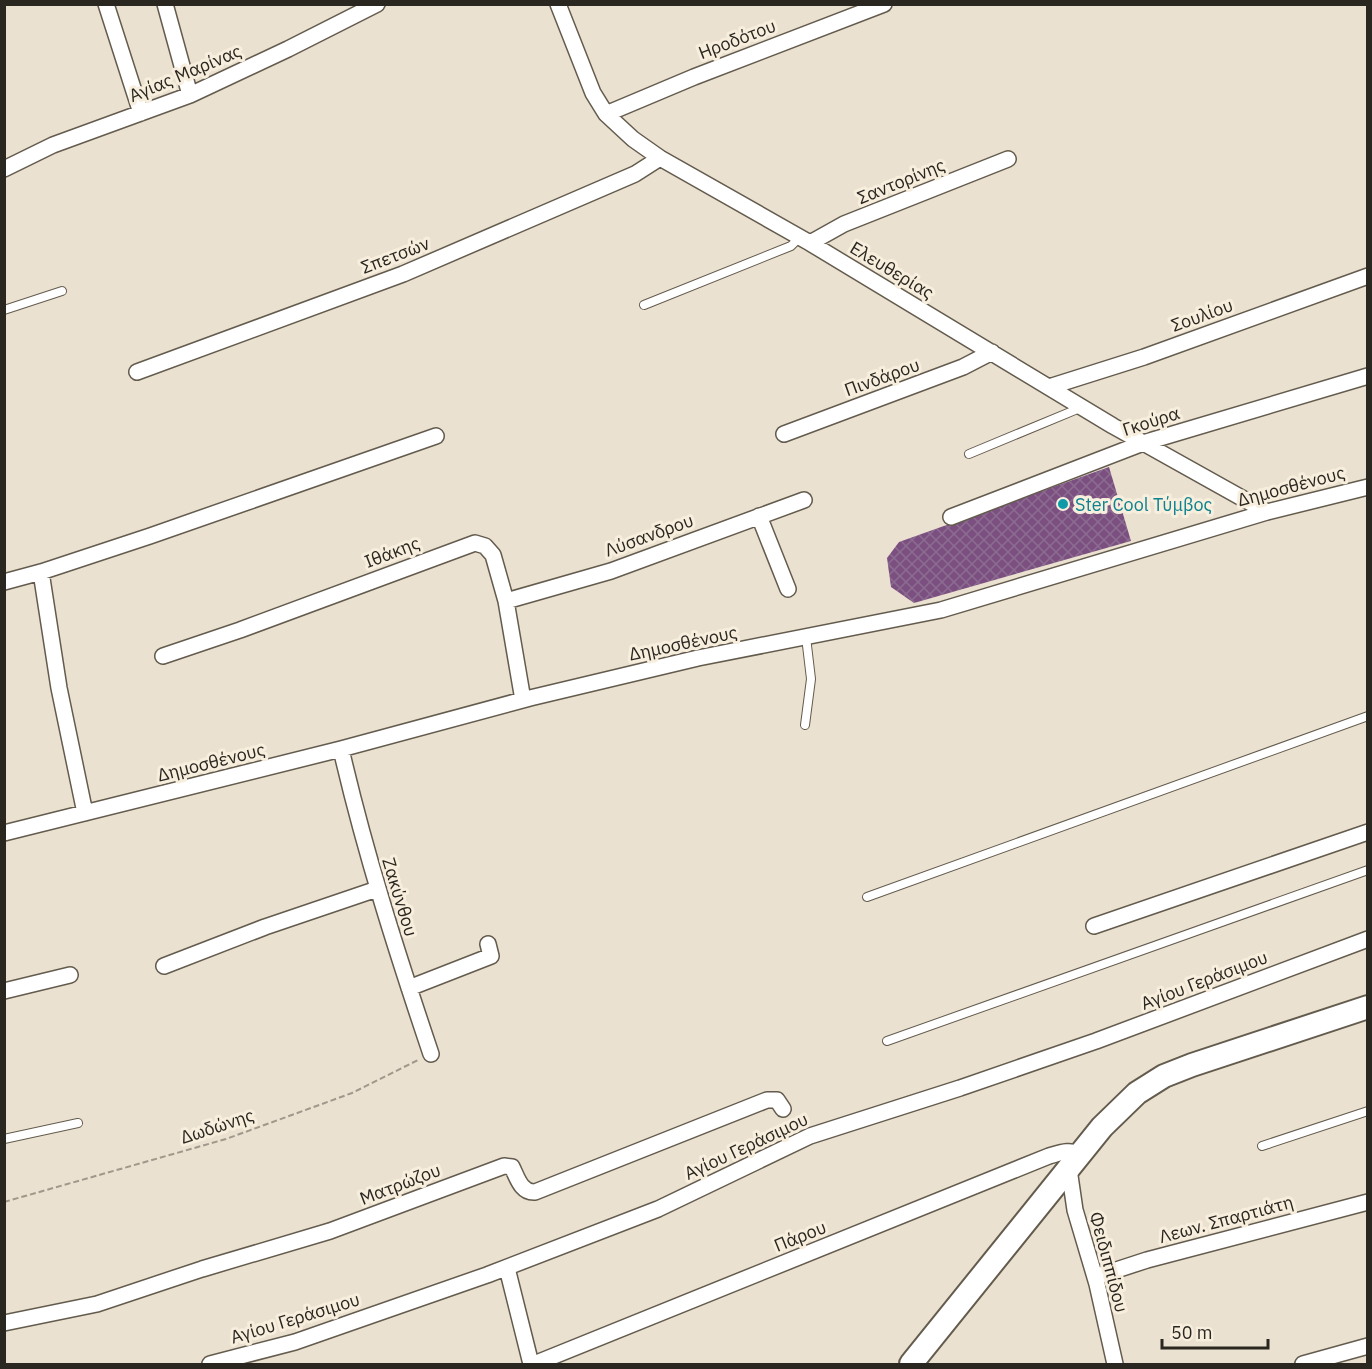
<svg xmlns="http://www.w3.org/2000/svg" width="1372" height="1369" font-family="'IBM Plex Sans',sans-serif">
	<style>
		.building { fill: url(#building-cross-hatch) }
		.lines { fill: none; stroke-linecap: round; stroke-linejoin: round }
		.service-casing { stroke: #635b4d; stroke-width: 10 }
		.minor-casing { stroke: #635b4d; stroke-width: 18 }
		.secondary-casing { stroke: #635b4d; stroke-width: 26 }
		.path { stroke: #9f988b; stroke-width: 2; stroke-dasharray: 6 3; stroke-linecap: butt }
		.service { stroke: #fff; stroke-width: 8 }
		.minor { stroke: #fff; stroke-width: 15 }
		.secondary { stroke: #fff; stroke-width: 22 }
		.culture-dot { fill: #0f9aa8; stroke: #f8eedd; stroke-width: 2 }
		.labels { text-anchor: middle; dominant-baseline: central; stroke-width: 6; stroke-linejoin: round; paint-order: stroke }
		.street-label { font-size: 18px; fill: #2a2721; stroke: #f8eedd }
		.culture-label { font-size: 18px; fill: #0d838f; stroke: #f8eedd; text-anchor: start }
	</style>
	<defs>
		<pattern id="building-cross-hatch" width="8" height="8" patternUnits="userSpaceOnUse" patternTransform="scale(1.5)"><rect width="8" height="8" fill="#7b5081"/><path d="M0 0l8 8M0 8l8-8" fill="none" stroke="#8c6c90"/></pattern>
	</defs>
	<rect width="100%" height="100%" fill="#ebe1d0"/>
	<path class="building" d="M1109 467 1131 541 914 603 891 587 887 558 899 542Z"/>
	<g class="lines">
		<defs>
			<path id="service" d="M644 305 791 246 800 237
				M4 310 62 291
				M969 454 1080 408
				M805 725 811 679 806 637
				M867 897 1368 716
				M887 1041 1368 870
				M4 1139 78 1123
				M1262 1146 1368 1111"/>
			<path id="minor" d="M106 4 141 113
				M165 4 190 95
				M558 4 593 93 606 114 633 139 660 158 810 243 1113 426 1267 512
				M606 114 694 77 884 4
				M4 169 53 145 190 95 288 49 377 4
				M810 243 844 224 1008 159
				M137 372 403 274 635 174 660 158
				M1049 387 1144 357 1368 276
				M784 434 963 367 992 352
				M759 516 788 589
				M951 517 1143 443 1368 376
				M41 572 59 688 85 813
				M4 582 41 572 150 536 436 436
				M506 601 611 571 804 500
				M163 656 240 630 475 543 485 546 493 555 506 601 523 700
				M341 749C365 853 397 953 431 1054
				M4 833 341 749 530 698 698 658 941 610 1267 512 1368 487
				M1094 926 1368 832
				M164 966 265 927 377 889
				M409 988 491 956 488 944
				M4 991 70 975
				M1069 1169 1075 1210 1097 1284 1115 1364
				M507 1268 531 1364
				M1095 1277 1147 1260 1368 1202
				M4 1323 97 1304 202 1269 330 1231 504 1166 512 1167C517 1177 521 1193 535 1192L767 1100H777L783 1109
				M210 1364 295 1342 487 1275 658 1209 810 1136 960 1088 1096 1041 1368 939
				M534 1364 1049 1156C1060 1153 1069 1149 1080 1154
				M1303 1364 1368 1346"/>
			<path id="secondary" d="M911 1364 1102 1127 1137 1093 1164 1076 1192 1065 1368 1007"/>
		</defs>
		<use href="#service" class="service-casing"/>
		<use href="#minor" class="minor-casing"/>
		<use href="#secondary" class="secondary-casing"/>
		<path class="path" d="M4 1202 226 1139 352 1093 418 1060"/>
		<use href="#service" class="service"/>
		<use href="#minor" class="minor"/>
		<use href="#secondary" class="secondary"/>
	</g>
	<circle class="culture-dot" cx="1063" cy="504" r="6"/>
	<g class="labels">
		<g class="street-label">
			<text transform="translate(737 39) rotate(-21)">Ηροδότου</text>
			<text transform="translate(185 73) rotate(-23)">Αγίας Μαρίνας</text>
			<text transform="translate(901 181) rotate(-22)">Σαντορίνης</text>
			<text transform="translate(395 255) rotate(-21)">Σπετσών</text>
			<text transform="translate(892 270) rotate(31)">Ελευθερίας</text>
			<text transform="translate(1202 315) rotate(-20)">Σουλίου</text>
			<text transform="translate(882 377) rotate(-20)">Πινδάρου</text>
			<text transform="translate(1151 421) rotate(-18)">Γκούρα</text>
			<text transform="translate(1291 486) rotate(-15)">Δημοσθένους</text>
			<text transform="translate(649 535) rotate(-20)">Λύσανδρου</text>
			<text transform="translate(392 552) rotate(-21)">Ιθάκης</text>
			<text transform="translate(683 643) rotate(-12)">Δημοσθένους</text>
			<text transform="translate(211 762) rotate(-14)">Δημοσθένους</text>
			<text transform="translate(400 897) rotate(73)">Ζακύνθου</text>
			<text transform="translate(1204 980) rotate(-21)">Αγίου Γεράσιμου</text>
			<text transform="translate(217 1126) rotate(-18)">Δωδώνης</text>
			<text transform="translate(746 1146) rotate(-25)">Αγίου Γεράσιμου</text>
			<text transform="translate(400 1184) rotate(-21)">Ματρώζου</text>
			<text transform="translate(1226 1219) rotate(-15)">Λεων. Σπαρτιάτη</text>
			<text transform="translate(800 1236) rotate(-22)">Πάρου</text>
			<text transform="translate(1109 1262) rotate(75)">Φειδιππίδου</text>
			<text transform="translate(295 1318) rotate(-17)">Αγίου Γεράσιμου</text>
		</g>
		<g class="culture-label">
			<text x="1075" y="504">Ster Cool Τύμβος</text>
		</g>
	</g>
	<rect width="1372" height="1369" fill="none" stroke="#2a2721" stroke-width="12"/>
	<path d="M1162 1339v9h106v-9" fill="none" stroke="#2a2721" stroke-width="3"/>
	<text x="1171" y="1339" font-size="18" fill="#2a2721" stroke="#f8eedd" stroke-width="4.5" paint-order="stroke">50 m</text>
</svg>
